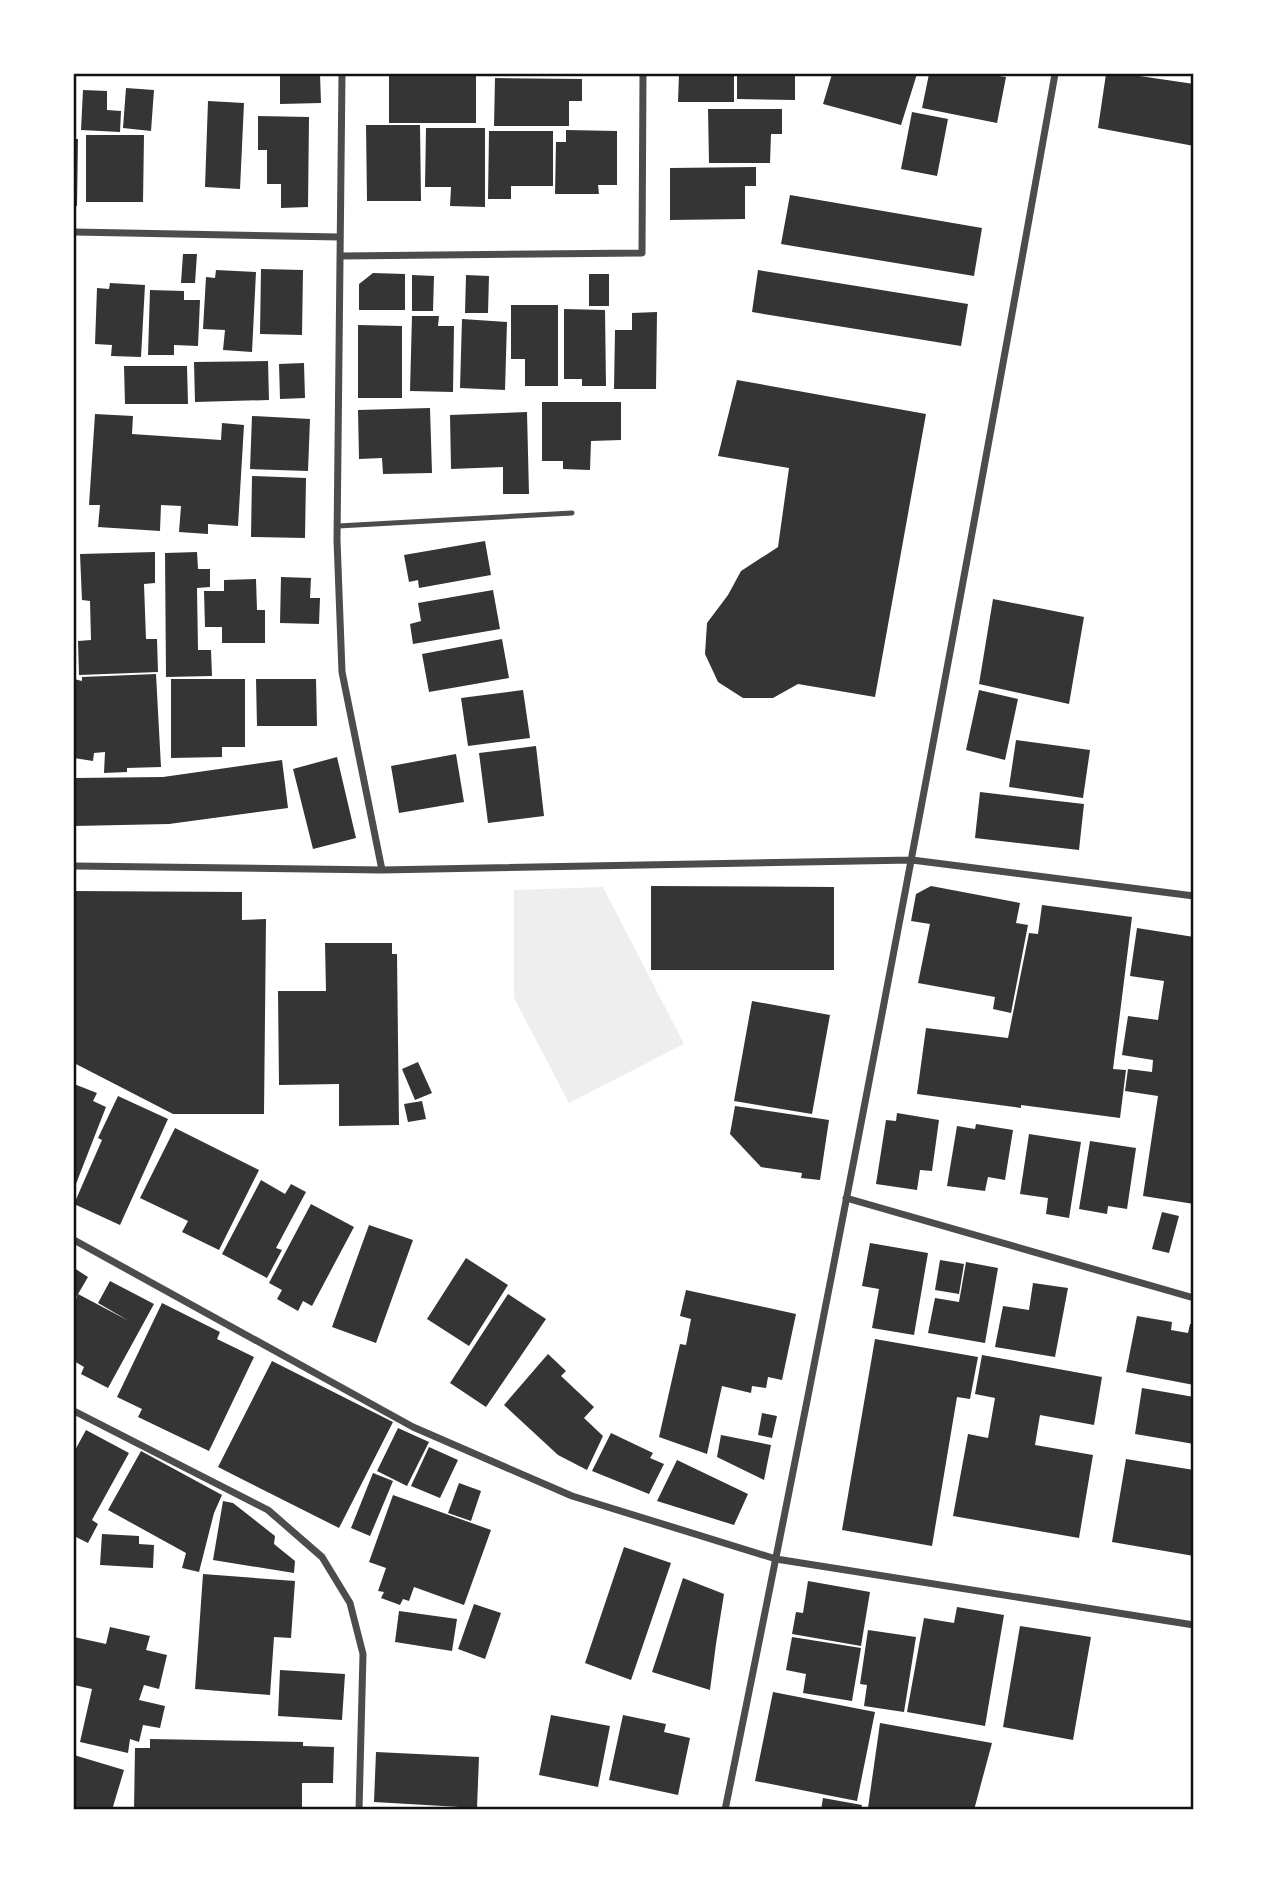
<svg xmlns="http://www.w3.org/2000/svg" width="1267" height="1883" font-family="'Fira Sans Condensed',sans-serif">
	<style>
		.green { fill: #eee }
		.building { fill: #353535 }
		.lines { fill: none; stroke-linecap: round; stroke-linejoin: round }
		.service { stroke: #4c4c4c; stroke-width: 5 }
		.minor { stroke: #4c4c4c; stroke-width: 7 }
		.neatline { fill: none; stroke: #111; stroke-width: 2.5 }
	</style>
	<rect width="100%" height="100%" fill="#fff"/>
	<path class="green" d="M603 887 684 1044 569 1103 514 998V890Z"/>
	<path class="building" d="M280 74H320L321 103 280 104Z
		M679 74H734V102H678Z
		M737 74H795V100L737 99Z
		M832 74H917L901 125 823 104Z
		M929 74H999V76L1006 77 997 123 922 108Z
		M1106 74H1126L1194 84V146L1098 128Z
		M389 76H476V123H389Z
		M495 78 582 79V101H569V126H494Z
		M126 88 154 90 151 131 123 128Z
		M83 90 107 91V110L121 111 120 132 81 130Z
		M208 101 244 103 240 189 205 187Z
		M708 109H782V134H771L770 163H709Z
		M912 112 948 119 937 176 901 169Z
		M258 116 309 117 308 207 281 208V184H267V150H258Z
		M366 125H420L421 201H367Z
		M426 128H485V207L450 206 451 187H425Z
		M566 130 617 131V185H598L599 194H555L556 142H566Z
		M489 131H553V186H511V199H488Z
		M86 135H144L143 202H86Z
		M74 139H78L77 206H74Z
		M756 167V186H745V219L670 220V168Z
		M790 195 982 228 974 276 781 244Z
		M183 254H197L195 283H181Z
		M261 269 303 270 302 335 260 334Z
		M216 270 256 272 252 352 223 350 225 330 203 329 206 277 215 278Z
		M758 270 968 304 961 346 752 312Z
		M373 273 405 274V310H359V284Z
		M589 274H609V306H589Z
		M412 275 434 276 433 311H412Z
		M466 275 489 276 488 313H465Z
		M110 283 145 285 141 357 111 356 112 345 95 344 97 288 109 289Z
		M150 290 184 291V300H200L198 346 174 345V355H148Z
		M511 305H558V386H525V359H511Z
		M564 309 605 310 606 386H582V379H564Z
		M657 312 656 389H614L615 330H632V313Z
		M412 316H439L438 326H454L453 392 410 391Z
		M462 319 507 322 505 390 460 388Z
		M358 325 402 326V398H358Z
		M268 361 269 400 195 402 194 362Z
		M304 363 305 398 280 399 279 364Z
		M124 366H187L188 404H125Z
		M737 380 926 414 875 697 798 684 773 698H743L718 682 705 654 707 623 728 595 741 571 778 547 789 468 718 456Z
		M542 402H621V440L591 441 590 470 563 469V461H542Z
		M430 408 432 473 383 474 382 458 359 459 358 410Z
		M527 412 529 494H503V467L451 469 450 415Z
		M95 414 133 416 132 434 221 440 222 423 244 425 238 526 208 524V534L179 532 181 506 161 505 160 531 98 527 100 505H89Z
		M252 416 310 419 308 471 250 469Z
		M252 476 306 478 305 538 251 537Z
		M485 541 491 575 419 588 418 580 409 582 404 555Z
		M155 552V583L144 584 146 639H157L158 672 79 675 78 641 91 640 90 601 82 600 80 554Z
		M197 552 198 569H210V587L197 588 198 650H211L212 676 166 677 165 553Z
		M281 577 311 578 310 598H320L319 624 280 623Z
		M256 579 257 610H265V643H222V627H205L204 591H224V580Z
		M493 590 500 629 413 644 410 624 421 621 418 603Z
		M993 599 1084 617 1069 704 979 684Z
		M502 639 509 678 429 692 422 654Z
		M156 674 161 767 127 768V772L104 773 105 752 94 753 93 761 74 758V679L82 681V677Z
		M171 679H245V747H222V757L171 758Z
		M256 679H316L317 726H257Z
		M523 690 530 738 468 746 461 698Z
		M979 690 1018 699 1005 760 966 750Z
		M1016 740 1090 750 1083 798 1009 787Z
		M536 746 544 816 488 823 479 753Z
		M456 754 464 802 399 813 391 766Z
		M337 757 356 838 313 849 293 769Z
		M282 760 288 808 169 824 74 826V778L163 777Z
		M980 792 1084 804 1079 850 975 838Z
		M651 886 834 887V970H651Z
		M931 886 1020 903 1016 923 1028 925 1011 1013 993 1009 995 997 918 983 930 924 911 921 916 894Z
		M74 891 242 892V920L266 919 264 1114H173L74 1063Z
		M1042 905 1132 917 1113 1069 1126 1070 1120 1118 1021 1105V1108L917 1094 926 1028 1008 1038 1029 933 1038 934Z
		M1137 928 1194 937V1204L1143 1196 1158 1096 1125 1091 1128 1069 1152 1072 1153 1060 1122 1055 1128 1016 1158 1020 1164 981 1130 976Z
		M325 943H392V954H397L399 1125 339 1126V1084L279 1085 278 991H326Z
		M752 1001 830 1015 812 1114 734 1101Z
		M418 1062 432 1093 415 1100 402 1069Z
		M74 1084 97 1093 93 1101 106 1107 74 1189Z
		M118 1096 168 1119 120 1225 74 1204 102 1140 98 1138Z
		M422 1101 426 1119 408 1122 404 1104Z
		M735 1106 829 1120 820 1180 801 1178 802 1173 761 1167 730 1134Z
		M897 1113 939 1120 932 1171 920 1170 917 1190 876 1184 886 1120 896 1121Z
		M976 1124 1013 1130 1005 1180 988 1177 985 1191 947 1186 957 1126 975 1129Z
		M175 1128 259 1170 219 1250 182 1232 188 1221 140 1198Z
		M1029 1134 1081 1142 1069 1218 1046 1214 1048 1198 1020 1194Z
		M1090 1141 1136 1148 1127 1209 1108 1206 1107 1214 1079 1209Z
		M261 1180 285 1194 291 1184 306 1192 276 1248 282 1250 267 1278 222 1254Z
		M311 1204 354 1227 312 1306 303 1301 298 1311 277 1299 282 1290 269 1283Z
		M1162 1212 1179 1216 1169 1253 1152 1249Z
		M369 1225 413 1240 376 1343 332 1327Z
		M870 1243 928 1253 914 1335 872 1328 879 1289 862 1286Z
		M466 1258 508 1285 469 1346 427 1319Z
		M940 1260 964 1264 959 1294 935 1290Z
		M966 1262 998 1268 985 1343 928 1333 935 1298 959 1302Z
		M74 1268 88 1277 74 1301Z
		M110 1281 154 1304 108 1388 81 1374 84 1367 74 1361V1304L78 1294 129 1321 98 1303Z
		M1033 1283 1068 1288 1055 1357 995 1347 1003 1306 1029 1310Z
		M686 1290 796 1314 782 1380 768 1377 766 1388 752 1386 751 1393 722 1386 707 1454 659 1437 680 1344 686 1345 691 1319 680 1316Z
		M508 1294 546 1319 486 1407 450 1383Z
		M162 1303 220 1332 217 1339 254 1357 209 1451 138 1417 142 1409 117 1397Z
		M1137 1316 1172 1322 1171 1330 1188 1333 1190 1324H1194V1385L1126 1372Z
		M875 1339 978 1357 970 1399 957 1397 932 1546 842 1530Z
		M548 1354 566 1371 561 1376 594 1407 584 1418 603 1436 587 1470 558 1455 504 1405Z
		M982 1355 1102 1377 1094 1425 1040 1415 1035 1445 1093 1455 1079 1538 953 1516 968 1434 988 1438 995 1398 975 1394Z
		M272 1361 393 1422 339 1528 218 1467Z
		M1142 1388 1194 1397V1444L1135 1434Z
		M762 1413 777 1416 772 1438 758 1435Z
		M398 1428 429 1442 407 1486 377 1471Z
		M86 1430 129 1453 92 1520 98 1524 88 1543 74 1536V1452Z
		M611 1433 653 1453 650 1458 664 1464 649 1494 592 1471Z
		M721 1435 771 1445 764 1480 717 1457Z
		M429 1447 458 1460 440 1498 411 1486Z
		M141 1451 222 1495 214 1513 199 1572 182 1568 186 1553 108 1510Z
		M1126 1459 1194 1470V1556L1112 1542Z
		M677 1460 748 1494 734 1525 657 1501Z
		M373 1473 393 1481 370 1536 351 1528Z
		M459 1483 481 1491 471 1521 448 1513Z
		M393 1495 491 1530 464 1605 414 1587 409 1601 403 1599 400 1605 381 1598 384 1592 378 1591 386 1568 369 1562Z
		M223 1501 233 1503 275 1536 274 1544 295 1561 294 1573 213 1560Z
		M102 1534 139 1536V1544L154 1545 153 1568 100 1565Z
		M624 1547 671 1563 631 1680 585 1663Z
		M203 1574 295 1581 291 1638 274 1637 270 1695 195 1689Z
		M683 1578 724 1594 716 1644 710 1690 652 1672Z
		M808 1581 870 1592 861 1646 792 1634 796 1612 803 1613Z
		M474 1604 501 1613 485 1659 458 1649Z
		M957 1607 1004 1615 985 1726 907 1712 924 1618 954 1623Z
		M399 1611 457 1619 452 1651 395 1642Z
		M1020 1626 1091 1637 1073 1740 1003 1727Z
		M110 1627 150 1636 146 1650 167 1655 159 1689 144 1685 139 1700 165 1706 160 1728 143 1725 139 1742 130 1739 128 1753 80 1742 92 1689 74 1685V1637L106 1644Z
		M868 1630 916 1637 904 1712 864 1706 867 1685 860 1684Z
		M792 1637 861 1648 852 1701 803 1693 806 1674 786 1670Z
		M280 1670 345 1674 342 1720 278 1716Z
		M773 1692 875 1712 857 1801 755 1781Z
		M551 1715 610 1726 598 1787 539 1775Z
		M623 1715 666 1724 664 1732 690 1738 678 1795 609 1780Z
		M880 1723 992 1743 974 1810H879L868 1808Z
		M150 1739 303 1742V1746L334 1747 333 1783H302V1810H134L135 1748H150Z
		M376 1752 479 1757 477 1808 374 1802Z
		M74 1755 124 1770 112 1810H74Z
		M823 1798 862 1805 861 1810H821Z"/>
	<g class="lines">
		<path class="service" d="M338 526 572 513"/>
		<path class="minor" d="M342 74 337 540 342 672 382 870
			M74 232 340 237
			M341 256 642 253 643 74
			M74 866 382 870 912 860 1194 896
			M846 1198 1194 1298
			M74 1240 413 1427 572 1496 776 1559 1194 1625
			M74 1411 268 1510 322 1557 350 1603 363 1654 359 1810
			M725 1810C843 1232 952 653 1055 74"/>
	</g>
	<rect width="1267" height="1883" fill="none" stroke="#ffffff" stroke-width="150"/>
	<rect x="75" y="75" width="1117" height="1733" class="neatline"/>
</svg>
